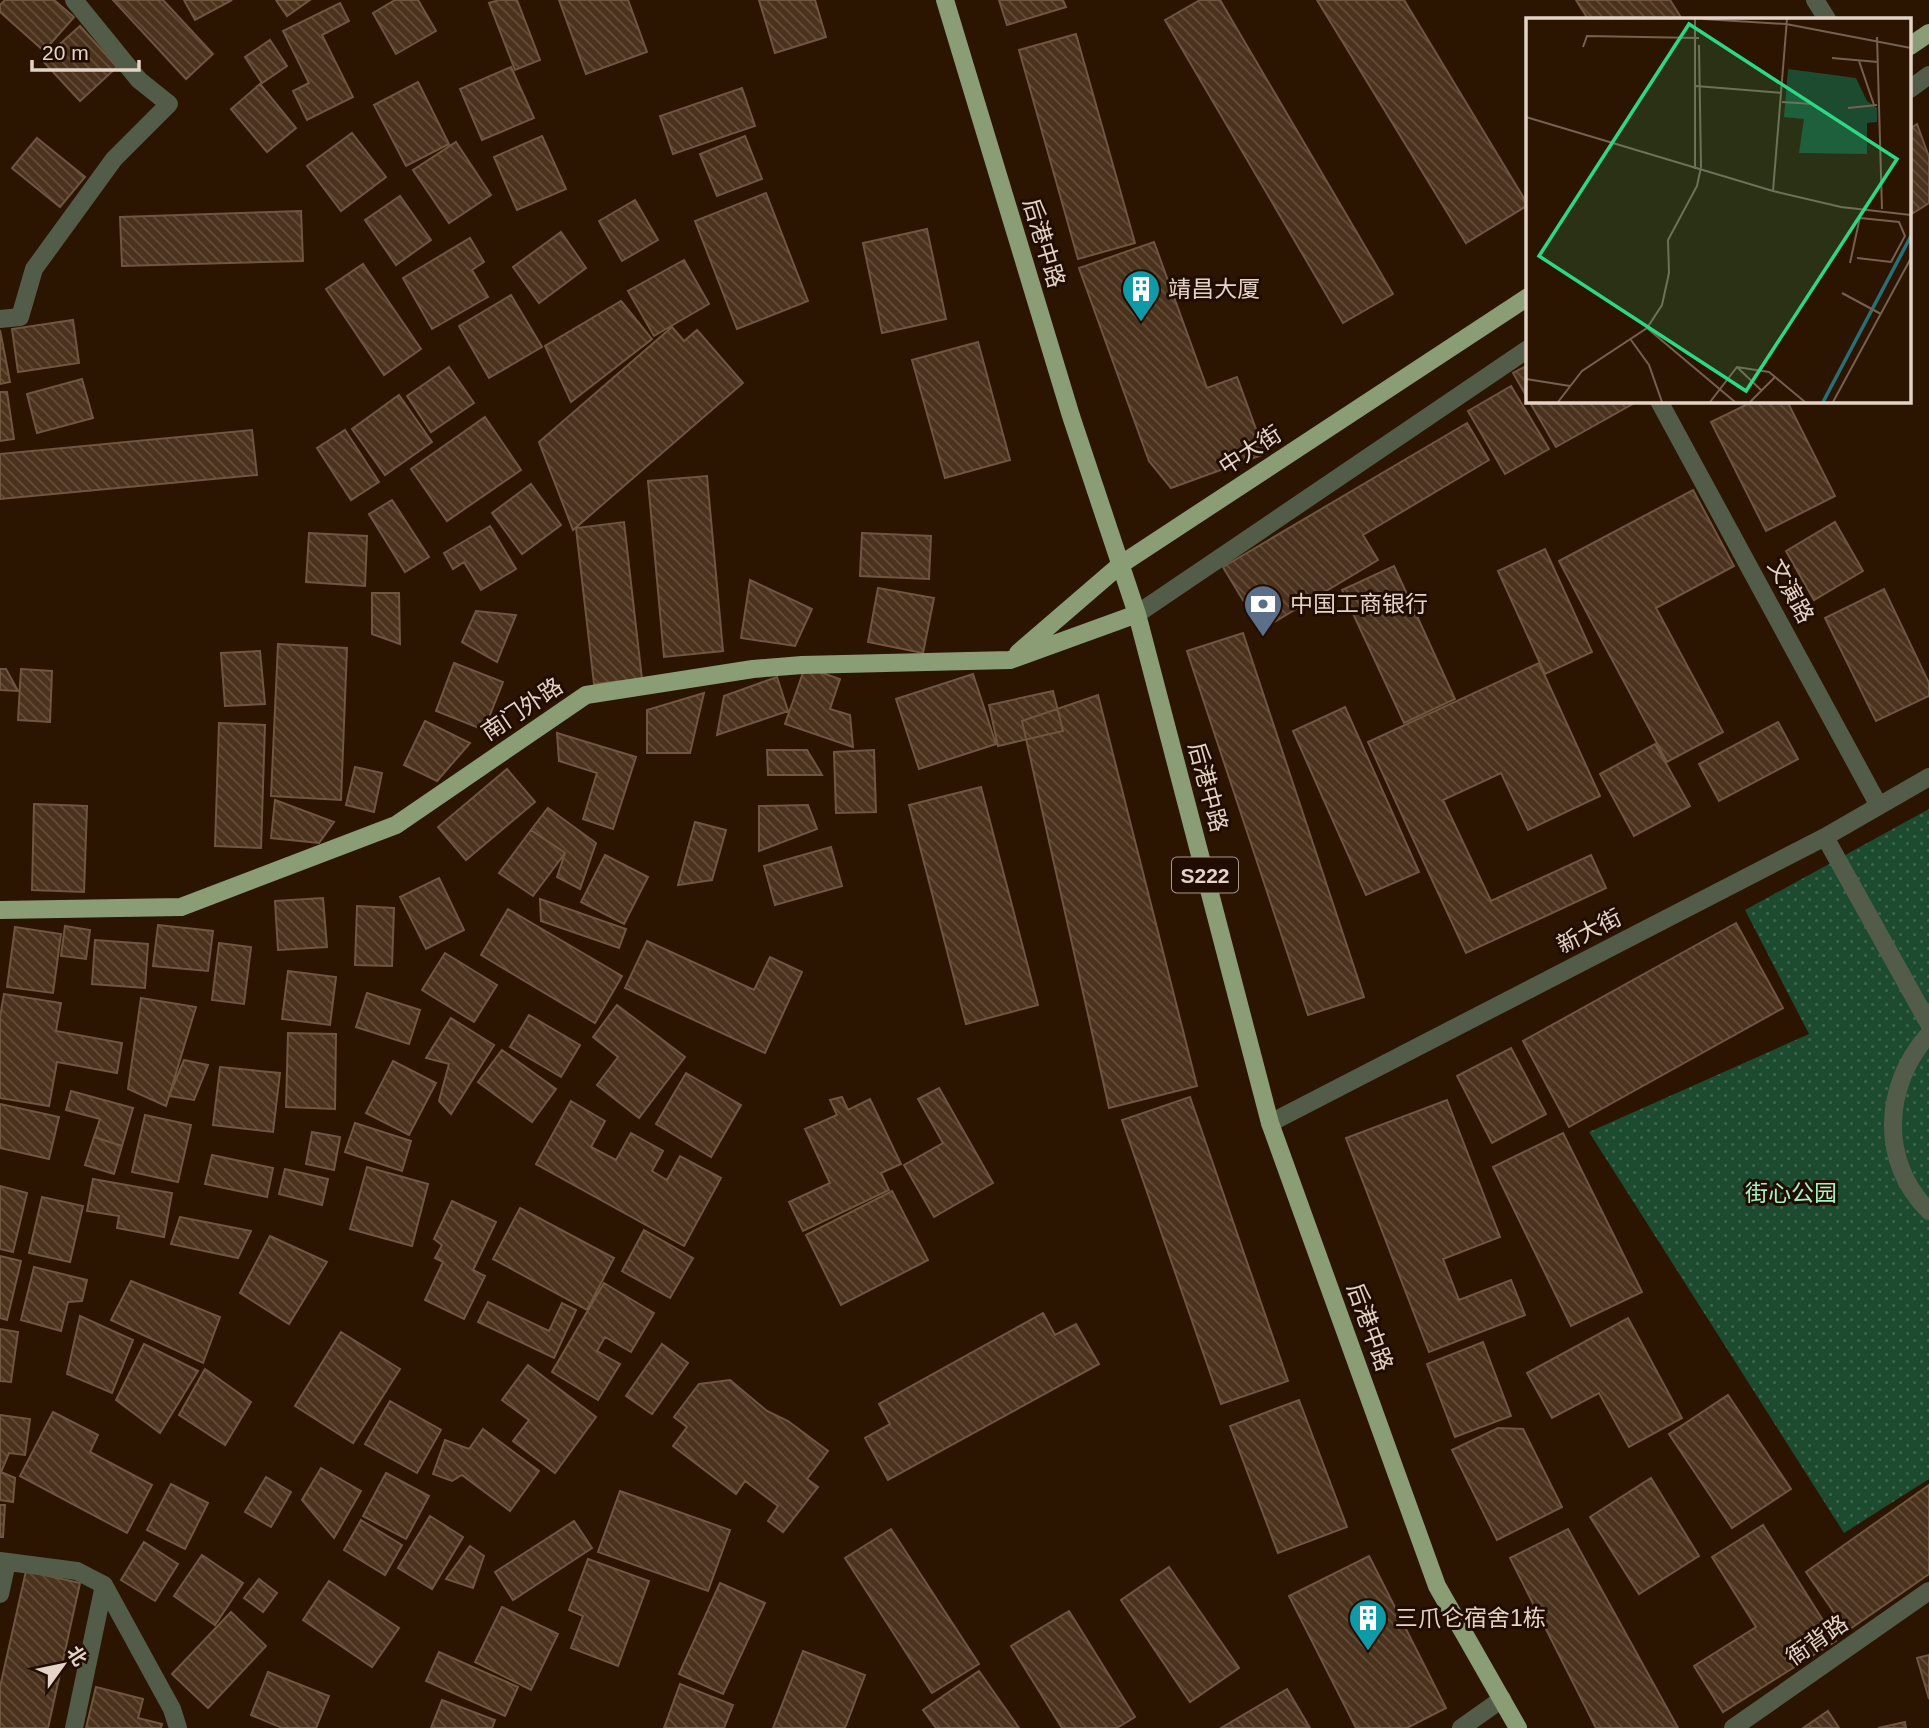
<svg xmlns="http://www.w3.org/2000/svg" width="1929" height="1728" font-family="Arial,'Noto Sans SC',sans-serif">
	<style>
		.park { fill: url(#park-dots) }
		.building { fill: url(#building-back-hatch); stroke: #70553f; stroke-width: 2 }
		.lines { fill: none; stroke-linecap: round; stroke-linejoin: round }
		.minor { stroke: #535c48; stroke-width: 18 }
		.major { stroke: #8b9d74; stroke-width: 18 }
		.labels { text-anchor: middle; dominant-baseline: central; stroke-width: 6; stroke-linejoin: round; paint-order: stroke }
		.shield { fill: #210c00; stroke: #aa988b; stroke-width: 2 }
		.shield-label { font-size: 21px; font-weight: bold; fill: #e4d4c7 }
		.street-label { font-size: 23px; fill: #e4d4c7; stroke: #210c00 }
		.poi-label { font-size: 23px; fill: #e4d4c7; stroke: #210c00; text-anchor: start }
		.park-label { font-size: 23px; fill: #a6f3c1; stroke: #210c00 }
		.inset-river { fill: none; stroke: #267178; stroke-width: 3.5 }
		.inset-road { fill: none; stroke: #756150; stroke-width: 2 }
		.view { fill: #2cd884; fill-opacity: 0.15; stroke: #2cd884; stroke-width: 3.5 }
		.inset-edge { fill: none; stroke: #e4d4c7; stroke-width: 3.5 }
	</style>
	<defs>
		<pattern id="park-dots" width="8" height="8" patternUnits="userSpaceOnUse" patternTransform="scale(1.75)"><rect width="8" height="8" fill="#1c4b30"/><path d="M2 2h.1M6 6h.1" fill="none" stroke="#3d644c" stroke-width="1.8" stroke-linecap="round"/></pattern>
		<pattern id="building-back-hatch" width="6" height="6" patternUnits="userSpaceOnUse" patternTransform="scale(1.75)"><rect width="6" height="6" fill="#4a321c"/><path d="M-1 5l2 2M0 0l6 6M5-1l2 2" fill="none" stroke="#644f3c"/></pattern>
	</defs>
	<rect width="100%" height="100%" fill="#2b1501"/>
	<path class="park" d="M1929 809V1479L1844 1533 1589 1132 1809 1034 1745 910Z"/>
	<path class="building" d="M5 0H54L74 17 44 51 0 12V5Z
		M113 0H163L213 54 186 79Z
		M184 0H232L195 20Z
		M276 0H310L287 16Z
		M395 0H418L436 31 396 54 373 13Z
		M499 0H517L540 60 515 70 489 3Z
		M559 0H628L647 52 586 74Z
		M759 0H815L826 37 775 53Z
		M999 0H1063L1066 7 1007 25Z
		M1200 0H1220L1393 294 1343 323 1165 20Z
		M1317 0H1404L1528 205 1466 243Z
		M1576 0H1670L1682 19H1588Z
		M340 3 349 21 322 35 353 97 307 120 293 91 309 83 283 31Z
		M80 26 117 67 80 101 42 60Z
		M1076 34 1135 243 1078 259 1019 50Z
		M270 40 287 66 262 83 245 57Z
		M511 67 534 118 482 140 460 89Z
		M418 82 449 144 406 166 374 105Z
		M260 84 296 128 267 152 231 109Z
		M742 88 755 126 673 154 660 116Z
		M1917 124 1929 157V203L1910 215V129Z
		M352 133 386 177 341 211 307 166Z
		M542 136 566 189 517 210 494 157Z
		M745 136 762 179 717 196 700 154Z
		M37 138 85 177 60 207 12 168Z
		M456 142 491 195 449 223 413 170Z
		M766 193 808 301 737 329 695 221Z
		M400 196 431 240 396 265 365 220Z
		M635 200 658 240 622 261 599 221Z
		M301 211 303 261 122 266 120 217Z
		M927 229 946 319 882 333 863 243Z
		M561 232 586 268 539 303 513 267Z
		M470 238 484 262 472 270 488 297 432 329 403 278Z
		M1154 242 1207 388 1237 377 1265 454 1171 488 1149 461 1079 268Z
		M684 260 709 304 654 336 628 291Z
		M363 264 421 349 384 375 326 289Z
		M511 295 542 347 489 378 459 326Z
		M621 301 652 339 571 402 545 346Z
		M73 320 79 363 18 372 12 329Z
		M672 327 684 341 697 330 743 383 573 530 539 442Z
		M0 330 10 382 0 384Z
		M978 342 1010 460 945 478 912 360Z
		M1528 365V399L1513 373Z
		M449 367 474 403 431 432 407 396Z
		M82 379 93 418 37 433 27 394Z
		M1511 386 1549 449 1505 474 1468 411Z
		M0 392H7L14 439 0 441Z
		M399 395 432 442 385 475 352 429Z
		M1529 401H1638L1556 447Z
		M1754 401H1787L1835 496 1766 531 1711 422Z
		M485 417 521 470 447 521 411 469Z
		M1467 423 1489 460 1363 535 1378 560 1261 630 1223 567Z
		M252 430 257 475 0 499V454Z
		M345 430 379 482 351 500 317 448Z
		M707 476 723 651 664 657 648 481Z
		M531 484 561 525 522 554 492 513Z
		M1693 490 1734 566 1656 608 1723 732 1667 762 1559 561Z
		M392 500 429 557 405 572 369 514Z
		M624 522 642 679 594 684 576 528Z
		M1835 522 1863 571 1814 600 1786 551Z
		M490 526 516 569 481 590 464 562 453 569 444 553Z
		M309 533 367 536 365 586 306 582Z
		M862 533 931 536 929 579 860 576Z
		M1545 549 1592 652 1545 674 1498 571Z
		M1394 566 1455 699 1404 723 1342 590Z
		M750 580 812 609 795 646 741 638Z
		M878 588 934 598 923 653 868 642Z
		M1884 589 1929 683V696L1876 721 1825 618Z
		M372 593H399L400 644 372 634Z
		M476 611 516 615 497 662 462 642Z
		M1243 633 1364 997 1308 1015 1187 651Z
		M278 644 347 648 341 800 271 796Z
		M260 651 265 704 225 706 221 653Z
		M454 663 503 682 484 730 436 711Z
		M1539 663 1600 796 1528 830 1501 773 1443 800 1491 901 1591 855 1606 888 1466 953 1368 742Z
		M805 667 840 679 830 709 850 715 853 747 785 724Z
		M0 669H6L18 691 0 690Z
		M21 669 52 671 50 722 18 720Z
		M973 674 996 744 919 769 896 699Z
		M777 677 788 711 717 735 724 696Z
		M1053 691 1063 731 998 746 989 705Z
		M704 693 690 753H647V710Z
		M1098 695 1197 1086 1109 1108 1022 721Z
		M1345 707 1419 872 1366 895 1293 731Z
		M425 721 470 743 437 781 404 765Z
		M1778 722 1798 759 1719 801 1699 764Z
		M219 723 265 725 261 848 215 846Z
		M557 733 636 757 613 829 583 819 597 773 559 761Z
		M1655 744 1690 806 1634 836 1600 774Z
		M767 750H807L822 775H768Z
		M874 750 876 812 836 813 834 752Z
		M355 767 382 773 374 812 346 805Z
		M507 769 535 802 466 860 438 827Z
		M981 787 1038 1005 966 1024 909 805Z
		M275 800 334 822 319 843 271 838Z
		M34 804 87 806 84 892 32 890Z
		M808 805 817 829 759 851V806Z
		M548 808 596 843 580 889 557 877 565 853 531 830Z
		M695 822 726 830 712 880 678 885Z
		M531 830 565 853 533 896 499 873Z
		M831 847 842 886 775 905 764 866Z
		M605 855 648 877 624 924 581 902Z
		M439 878 464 930 426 949 400 897Z
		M323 898 327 947 278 950 275 901Z
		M540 899 626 929 619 948 541 921Z
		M357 906 394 908 392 966 355 965Z
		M508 909 622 976 595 1023 481 955Z
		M1736 923 1783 1008 1569 1127 1523 1041Z
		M158 925 213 931 208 971 153 966Z
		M65 926 90 930 86 959 61 956Z
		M15 927 61 934 53 993 7 987Z
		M95 940 148 944 145 988 92 984Z
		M647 941 754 990 770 957 802 972 765 1053 625 988Z
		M219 943 251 947 244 1004 212 1000Z
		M445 953 497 985 474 1022 422 990Z
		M288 971 336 977 330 1025 282 1019Z
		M367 993 420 1010 409 1044 356 1027Z
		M4 994 61 1003 56 1031 122 1043 117 1073 57 1062 49 1106 0 1098V1017Z
		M141 998 196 1007 166 1106 128 1089Z
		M617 1005 685 1057 639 1118 597 1085 618 1057 593 1037Z
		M529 1015 580 1045 561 1077 510 1047Z
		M451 1018 494 1045 451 1114 439 1101 449 1064 426 1058Z
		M288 1033 336 1034 335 1109 286 1107Z
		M1511 1048 1546 1114 1492 1143 1457 1076Z
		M502 1050 556 1089 532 1122 478 1082Z
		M184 1060 208 1065 194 1100 169 1096Z
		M393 1061 436 1083 409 1135 366 1113Z
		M220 1067 280 1073 273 1132 213 1125Z
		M686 1073 741 1105 711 1157 656 1124Z
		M939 1088 993 1183 934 1217 904 1165 943 1143 918 1099Z
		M71 1091 133 1108 122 1146 94 1137 100 1119 66 1110Z
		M842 1097 848 1110 870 1099 901 1164 881 1173 889 1190 803 1231 789 1202 830 1183 805 1129 837 1115 830 1100Z
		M1190 1097 1288 1381 1221 1404 1122 1120Z
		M1447 1100 1500 1237 1443 1259 1459 1300 1511 1280 1525 1315 1429 1352 1346 1138Z
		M571 1101 605 1121 591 1147 616 1160 631 1133 663 1151 652 1171 667 1180 680 1156 721 1178 684 1246 536 1164Z
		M0 1104 59 1117 49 1159 0 1148Z
		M145 1115 191 1125 178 1182 132 1172Z
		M355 1123 411 1141 402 1171 345 1152Z
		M312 1132 340 1137 334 1170 306 1164Z
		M1563 1133 1642 1292 1571 1326 1493 1167Z
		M94 1137 122 1146 114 1174 85 1165Z
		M212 1155 273 1168 267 1197 205 1184Z
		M367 1167 428 1184 412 1246 350 1229Z
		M285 1169 328 1179 322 1205 279 1194Z
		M93 1179 172 1193 164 1237 117 1228 119 1216 87 1211Z
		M0 1186 27 1193 13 1252 0 1249Z
		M892 1191 928 1260 841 1305 806 1235Z
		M42 1197 83 1206 70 1262 29 1253Z
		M452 1201 496 1222 473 1270 485 1276 464 1319 425 1300 443 1262 435 1258 442 1245 434 1239Z
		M520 1208 614 1258 587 1310 493 1259Z
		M180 1217 251 1231 238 1258 171 1244Z
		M644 1230 693 1258 670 1298 622 1271Z
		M270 1236 327 1262 289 1324 240 1293Z
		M0 1256 21 1261 7 1320 0 1318Z
		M34 1267 87 1280 82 1301 68 1302 61 1331 21 1320Z
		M131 1281 220 1317 203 1363 111 1320Z
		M604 1283 654 1313 631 1352 605 1337 597 1351 620 1364 598 1400 552 1372Z
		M488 1302 549 1331 562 1303 576 1310 554 1358 478 1322Z
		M1043 1313 1055 1335 1076 1324 1099 1364 888 1480 865 1438 890 1424 879 1404Z
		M80 1316 133 1340 112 1393 67 1374Z
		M1628 1318 1682 1418 1629 1447 1599 1393 1552 1418 1527 1373Z
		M0 1329 18 1332 11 1382 0 1381Z
		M341 1332 400 1369 353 1443 295 1406Z
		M1483 1342 1511 1416 1455 1437 1427 1364Z
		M144 1344 198 1371 160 1433 116 1400Z
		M662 1344 688 1363 652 1414 626 1396Z
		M528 1365 596 1417 555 1473 513 1441 529 1420 502 1400Z
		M205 1369 251 1402 225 1445 179 1415Z
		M730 1380 767 1411 788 1421 828 1451 807 1479 818 1487 783 1532 768 1521 778 1506 745 1481 736 1494 673 1446 687 1427 674 1417 699 1384Z
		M1728 1395 1791 1489 1732 1528 1669 1434Z
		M1299 1400 1347 1527 1278 1553 1230 1426Z
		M390 1401 441 1430 417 1473 365 1444Z
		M53 1412 98 1435 90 1452 152 1485 127 1533 20 1476Z
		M0 1415 30 1419 25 1455 9 1453 1 1472 15 1478 13 1502 0 1500Z
		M1498 1428 1523 1429 1562 1507 1497 1540 1452 1450Z
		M483 1429 539 1471 510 1511 462 1475 452 1481 433 1474 445 1440 469 1449Z
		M321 1468 361 1491 334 1538 302 1500Z
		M386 1473 429 1496 406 1539 363 1516Z
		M266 1477 291 1492 271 1527 245 1512Z
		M1651 1478 1699 1556 1639 1594 1590 1517Z
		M171 1484 208 1503 185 1549 147 1530Z
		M1929 1485V1574L1847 1631 1806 1572Z
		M620 1491 730 1530 708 1591 598 1552Z
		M0 1505H5L3 1537H0Z
		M430 1516 463 1537 432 1589 398 1568Z
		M361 1520 402 1545 385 1575 344 1550Z
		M574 1521 592 1548 513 1600 495 1572Z
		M1763 1525 1836 1641 1723 1712 1694 1666 1756 1627 1712 1557Z
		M891 1529 979 1664 932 1693 845 1558Z
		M1568 1529 1678 1728H1596L1510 1558Z
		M144 1542 178 1564 155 1601 121 1580Z
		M470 1546 484 1556 473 1588 446 1579Z
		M202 1555 243 1583 215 1625 174 1596Z
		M1369 1556 1446 1708 1407 1728H1356L1289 1596Z
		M588 1559 649 1581 618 1666 571 1648 583 1616 569 1610Z
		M1169 1567 1239 1668 1190 1702 1121 1600Z
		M26 1571 80 1583 48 1728H0V1687Z
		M259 1579 277 1593 263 1612 244 1598Z
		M329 1581 399 1628 372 1667 303 1620Z
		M720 1583 765 1603 723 1694 679 1674Z
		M502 1607 558 1634 531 1690 475 1662Z
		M1069 1611 1135 1717 1117 1728H1062L1011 1646Z
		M231 1612 266 1646 208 1708 172 1674Z
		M803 1651 865 1675 845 1728H773Z
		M439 1652 518 1687 505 1716 426 1681Z
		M1929 1655V1699L1917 1658Z
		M979 1671 1019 1728H936L923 1710Z
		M268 1672 329 1696 316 1728H282L251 1715Z
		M680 1684 733 1705 724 1728H664Z
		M96 1687 143 1699 138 1718 162 1724 161 1728H86Z
		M1287 1689 1310 1728H1221Z
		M442 1700 495 1720 492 1728H431Z
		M1828 1711 1839 1728H1803Z
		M1905 1722 1906 1728H1878Z"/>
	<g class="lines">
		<path class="minor" d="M1815 0 1827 19
			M1910 89 1929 75
			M0 319 20 317 34 269 114 159 169 104 139 80 74 0
			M1659 401 1879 806
			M1137 614 1528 349
			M1825 837 1929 1024
			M1929 1034C1884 1084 1878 1161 1929 1211
			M1270 1123 1825 837 1929 777
			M0 1561 77 1571 104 1585 172 1709 178 1728
			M0 1594 7 1562
			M74 1728 104 1585
			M1461 1728 1502 1699
			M1733 1728 1929 1591"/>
		<path class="major" d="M945 0 1071 416 1137 614 1270 1123 1437 1586 1518 1728
			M1910 46 1929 33
			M1018 653 1120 565 1528 297
			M0 910 181 907 396 825 586 695 753 669 802 665 1010 660 1137 614"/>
	</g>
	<defs>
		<symbol id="building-pin" viewBox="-11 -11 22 30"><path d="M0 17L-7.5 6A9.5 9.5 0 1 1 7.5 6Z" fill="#0f9aa8" stroke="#210c00"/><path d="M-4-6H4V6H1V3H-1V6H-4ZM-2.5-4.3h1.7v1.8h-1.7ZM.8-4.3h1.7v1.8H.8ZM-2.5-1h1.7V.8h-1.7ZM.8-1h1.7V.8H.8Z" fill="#fff"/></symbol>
		<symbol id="bank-pin" viewBox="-11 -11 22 30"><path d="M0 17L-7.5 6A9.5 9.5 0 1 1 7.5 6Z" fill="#5c6f8a" stroke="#210c00"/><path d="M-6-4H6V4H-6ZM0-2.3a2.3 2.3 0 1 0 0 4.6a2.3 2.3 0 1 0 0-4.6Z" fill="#fff"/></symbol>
	</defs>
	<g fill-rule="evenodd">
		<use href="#building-pin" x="1119" y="267" width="44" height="60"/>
		<use href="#bank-pin" x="1241" y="582" width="44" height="60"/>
		<use href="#building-pin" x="1346" y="1596" width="44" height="60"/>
	</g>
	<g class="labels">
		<rect class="shield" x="1172" y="857.5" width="66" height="35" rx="5"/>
		<g class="shield-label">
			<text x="1205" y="875">S222</text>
		</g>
		<g class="street-label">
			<text transform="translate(1044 243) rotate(73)">后港中路</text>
			<text transform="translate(1250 450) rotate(-33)">中大街</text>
			<text transform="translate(1791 591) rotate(61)">文演路</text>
			<text transform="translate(522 709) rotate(-34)">南门外路</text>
			<text transform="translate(1208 787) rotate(75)">后港中路</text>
			<text transform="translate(1589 931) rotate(-27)">新大街</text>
			<text transform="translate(1370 1327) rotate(70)">后港中路</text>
			<text transform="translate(1817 1640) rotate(-35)">衙背路</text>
		</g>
		<g class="poi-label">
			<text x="1168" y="289">靖昌大厦</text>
			<text x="1290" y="604">中国工商银行</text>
			<text x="1395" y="1618">三爪仑宿舍1栋</text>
		</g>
		<g class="park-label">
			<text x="1791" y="1193">街心公园</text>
		</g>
	</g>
	<g transform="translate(1526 18)">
		<rect width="385" height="385" fill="#2b1501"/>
		<path d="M262 51 330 60 341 83 351 90V104L341 105V136L273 135 278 101 258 99Z" fill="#1c4b30"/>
		<path class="inset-river" d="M297 384 385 218"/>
		<path class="inset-road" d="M177 1 260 6 385 30M351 19 356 191M173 27 175 149M57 29 61 18 173 20M306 40 352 44M333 43 348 87M170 68 256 75M256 84 287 86M322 90 351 87M0 99 247 173 315 189 385 197M169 151V1M247 173 261 1M331 240 365 244 379 218 373 204 334 200M324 245 334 199M316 275 355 296M121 310 209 384M105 322 123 347 136 384M211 349 236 373M0 361 44 368M32 384 56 353 121 310 136 287 143 255 142 222 171 168 175 149M184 384 211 349 243 354 279 384M224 384 249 359M307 384 385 240"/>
		<path class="view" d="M163 6 371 141 220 373 13 238Z"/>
		<rect width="385" height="385" class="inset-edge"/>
	</g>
	<g transform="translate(63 1665) rotate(57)" stroke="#210c00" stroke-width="5" paint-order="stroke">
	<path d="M0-5L12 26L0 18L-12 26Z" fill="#e4d4c7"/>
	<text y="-10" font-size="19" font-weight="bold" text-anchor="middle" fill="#e4d4c7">北</text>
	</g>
	<path d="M32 60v10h107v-10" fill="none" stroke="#e4d4c7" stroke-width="3.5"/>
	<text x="42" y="60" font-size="21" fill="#e4d4c7" stroke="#210c00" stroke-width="5" paint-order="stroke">20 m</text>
</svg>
